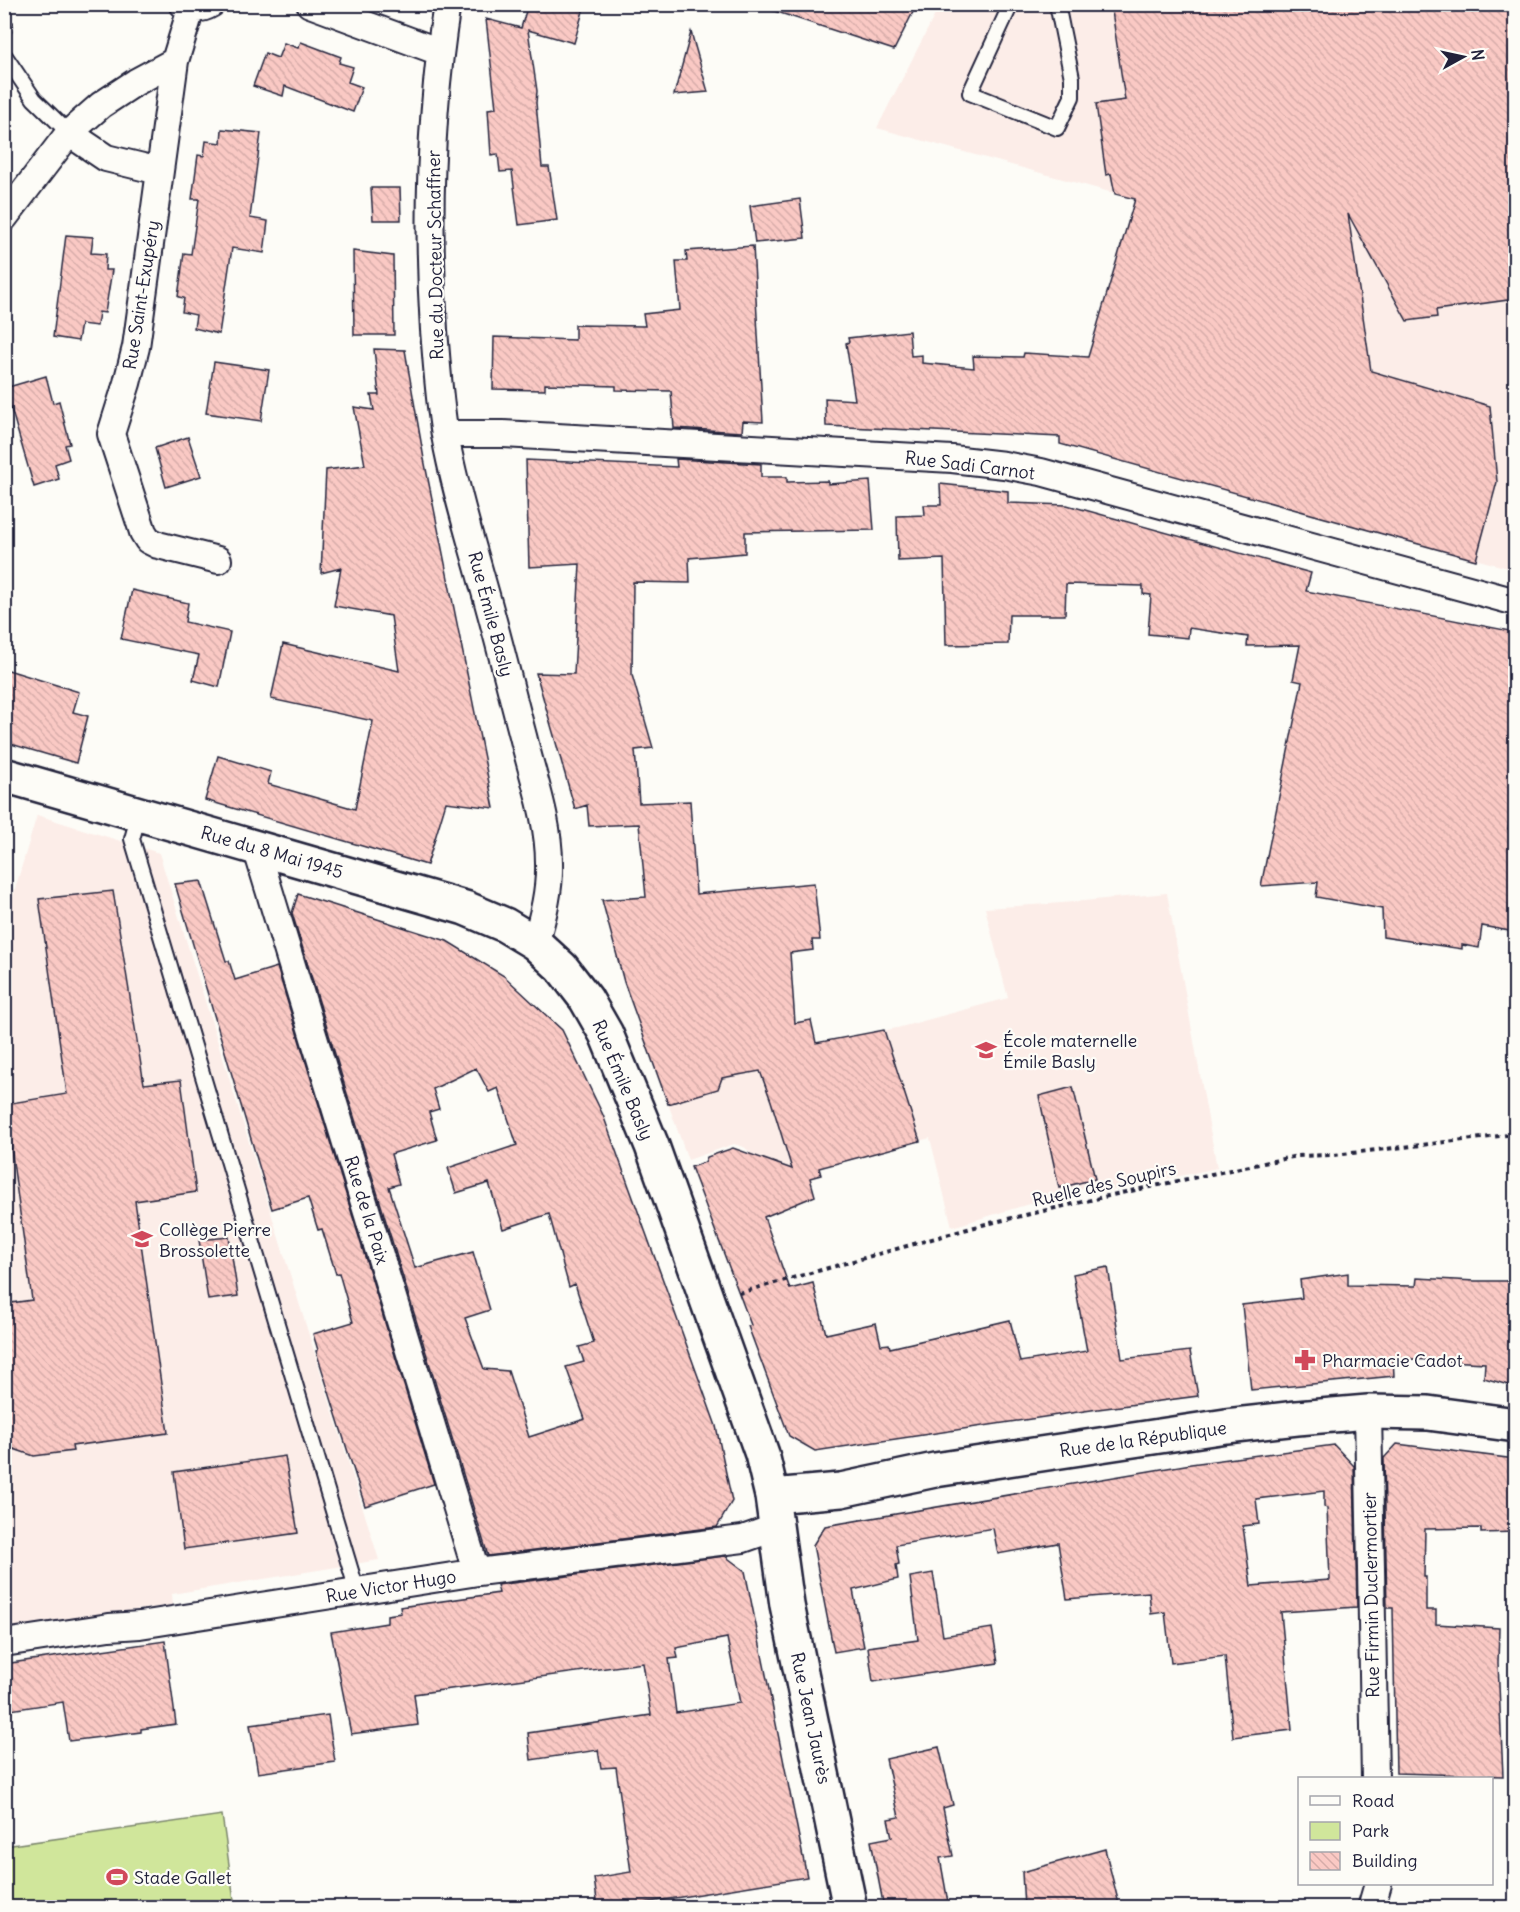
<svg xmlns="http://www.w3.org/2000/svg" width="1520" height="1912" font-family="Delius,sans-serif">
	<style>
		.built { fill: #fcede8 }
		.park { fill: #d0e69b; stroke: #79846b; stroke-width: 1.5 }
		.building { fill: url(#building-back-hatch); stroke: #22223b; stroke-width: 1.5; fill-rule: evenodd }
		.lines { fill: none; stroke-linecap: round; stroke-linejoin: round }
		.service-casing { stroke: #22223b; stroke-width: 18 }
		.minor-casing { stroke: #22223b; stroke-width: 30 }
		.tertiary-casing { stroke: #22223b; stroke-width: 38 }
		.path { stroke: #22223b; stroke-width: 4; stroke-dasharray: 4.5 4.5; stroke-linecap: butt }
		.service { stroke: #fdfcf7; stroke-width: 14 }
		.minor { stroke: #fdfcf7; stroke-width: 26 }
		.tertiary { stroke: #fdfcf7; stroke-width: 33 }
		.labels { text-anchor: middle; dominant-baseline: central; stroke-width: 4.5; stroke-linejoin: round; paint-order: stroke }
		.street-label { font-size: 18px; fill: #22223b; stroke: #fdfcf7 }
		.poi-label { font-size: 18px; fill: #22223b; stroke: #fdfcf7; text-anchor: start }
	</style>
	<defs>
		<pattern id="building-back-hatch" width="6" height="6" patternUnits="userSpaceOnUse" patternTransform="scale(1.5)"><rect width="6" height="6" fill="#fac9c4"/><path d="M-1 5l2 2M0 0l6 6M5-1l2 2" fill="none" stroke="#d6aca9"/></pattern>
	</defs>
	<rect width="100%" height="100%" fill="#fdfcf7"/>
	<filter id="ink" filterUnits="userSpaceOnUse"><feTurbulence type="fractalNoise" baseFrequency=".0167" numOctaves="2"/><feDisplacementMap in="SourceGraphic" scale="12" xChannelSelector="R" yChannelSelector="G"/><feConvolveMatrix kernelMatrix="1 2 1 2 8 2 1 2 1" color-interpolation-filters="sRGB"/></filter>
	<g filter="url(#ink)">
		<path class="built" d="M940 5H1515V570L1063 445 1135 199 877 128Z
			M37 815 159 853 379 1560 172 1594 173 1605 5 1628 4 926Z
			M1167 893 1217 1168 1101 1193 1100 1183 952 1227 930 1138 774 1179 752 1159 750 1152 744 1147 734 1144 688 1160 657 1072 897 1028 1008 998 985 908 1062 903Z"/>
		<path class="park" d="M222 1815 235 1907H5V1846Z"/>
		<path class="building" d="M528 4H585L574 43 528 30 537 91 536 103 542 167H549L557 220 519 225 512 171 500 172 498 154 491 155 488 109 496 108 486 19 521 28Z
			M772 4H917L894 50 771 10Z
			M1111 4H1515V299L1436 310 1437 317 1407 321 1348 214 1371 371 1490 406 1497 482 1476 560 1060 444V437L826 426 825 398 855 400 846 343 849 342 848 338 909 331 911 356 922 355V363L974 368 973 356 1023 357 1024 353 1088 357 1135 199 1115 194 1111 174 1106 175 1096 104 1125 100Z
			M691 32 708 92 674 95Z
			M301 42 341 57 339 63 353 67 348 82 362 87 353 112 285 86 283 96 253 86 265 53 278 58 284 43 298 48Z
			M222 129 261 133 250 218 268 221 264 253 232 248 219 334 194 328 196 315 182 312 184 298 178 297 184 253 191 254 199 199H192L198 155 204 156 206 141 221 143Z
			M371 188H400L401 220H373Z
			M800 199 805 238 755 243 750 206Z
			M66 235 93 237 91 253 106 254 105 270H112L105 313 99 312 97 326 81 324 78 341 53 337Z
			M753 246 763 422 743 421 742 432 674 428 671 391 616 390V386L545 384V390L493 389 494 337 575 340V325L645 326 643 314 680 310 676 261H687L686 251Z
			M353 251 393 256 394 335H354Z
			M374 349 405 350 424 459 494 808 446 802 427 865 205 800 218 756 271 772 268 784 355 809 373 721 271 699 283 644 399 671 391 616 334 606 341 568 321 573 326 470 365 465 354 407 374 410 371 395H379Z
			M214 362 269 370 261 421 206 413Z
			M46 376 53 403 59 401 70 444 65 445 69 459 55 464 59 479 34 487 5 388Z
			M188 437 201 476 166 487 155 448Z
			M676 459 761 464V477H787V482L828 481V484L870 481 874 530 745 532V553L689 558 690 583 633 582 632 675 653 748 635 750 639 803 690 801 696 894 814 883 820 940H812L813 950 790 953 795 1023 811 1020 816 1043 884 1030 920 1141 819 1168 821 1175 810 1178 815 1196 764 1217 790 1289 813 1283 826 1334 876 1323 881 1345 889 1344 890 1348 1010 1320 1020 1362 1087 1351 1073 1274 1108 1267 1122 1359 1190 1351 1198 1396 1098 1409 815 1451 789 1436 748 1326 751 1325 691 1167 705 1162 707 1157 733 1148 792 1169 771 1101 760 1071 722 1078 718 1089 668 1104 624 982 602 900 646 897 639 824 589 826 587 805 575 809 536 673 574 674 580 564 529 567 526 460 677 467Z
			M940 484 1008 491V503L1067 505 1311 573 1306 591 1515 632V790L1508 829 1515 830V932L1482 926 1479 948 1462 945V949L1383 937 1382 909 1316 897 1318 882 1261 886 1302 682 1293 680 1300 645 1247 646 1248 637 1189 628 1188 638 1148 634 1151 595 1143 594V586L1066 584 1065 615H1009L1008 644 946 645 944 559 898 561 897 516 925 515 924 505H941Z
			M132 590 188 603 185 622 230 632 219 687 193 680 199 655 121 639Z
			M5 669 79 692 73 712 88 716 76 763 4 742Z
			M201 881 226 961H229L235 980 277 967 434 1484 365 1506 316 1351 318 1350 313 1334 353 1322 339 1273 336 1274 322 1229 318 1230 308 1198 272 1209 268 1196 175 884Z
			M113 891 144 1084 181 1080 196 1192 135 1201 168 1433 72 1446 73 1451 34 1456 11 1448 4 1442V1304L32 1300 5 1104 67 1094 39 899Z
			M298 894 447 941 504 976 562 1030 603 1115 716 1426 732 1501 717 1527 488 1556 292 913ZM476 1068 489 1092 498 1088 517 1145 448 1168 456 1193 489 1183 503 1229 549 1214 569 1287 575 1284 594 1343 579 1347 584 1362 566 1367 585 1419 529 1437 508 1371 484 1369 465 1318 490 1310 473 1252 415 1268 389 1187 399 1184 391 1154 437 1140 429 1112 439 1109 433 1089Z
			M1073 1087 1095 1179 1059 1188 1039 1096Z
			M229 1237 238 1296 208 1300 199 1240Z
			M1348 1273V1285L1416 1286 1417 1278 1475 1281H1515V1387L1484 1378 1485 1363 1393 1358 1394 1376 1251 1390 1242 1305 1302 1298 1300 1280Z
			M1397 1444 1515 1459V1532L1481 1533V1528L1425 1529 1424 1577H1426V1610H1436V1624L1499 1628 1498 1663 1503 1776 1396 1773 1393 1608H1387L1384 1458Z
			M1334 1445 1354 1466 1357 1607 1281 1612 1292 1730 1233 1737 1225 1656 1171 1663 1165 1612 1151 1614 1149 1592 1067 1599 1058 1543 998 1554 993 1528 896 1545 899 1564 896 1565 898 1579 853 1590 864 1647 834 1652 813 1545 825 1526 1191 1464ZM1324 1491V1507L1327 1508 1330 1580 1251 1586 1243 1526 1259 1524 1256 1499Z
			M285 1456 298 1533 184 1549 174 1472Z
			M725 1556 745 1571 807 1877 612 1908H598L594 1878 631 1872 616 1767 601 1768 598 1750 531 1760 528 1733 651 1715 643 1663 414 1694 418 1725 351 1734 331 1632 387 1623V1615L401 1613 400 1607 499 1593 497 1585ZM727 1638 740 1703 676 1713 669 1659 678 1658 676 1648Z
			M933 1573 943 1636 992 1628 998 1663 873 1682 868 1647 918 1640 910 1577Z
			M165 1641 176 1724 141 1729V1732L69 1741 63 1702 4 1711V1664Z
			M328 1715 335 1762 258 1773 250 1725Z
			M939 1747 953 1805 943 1808 953 1856 940 1858 949 1908H884L871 1841 892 1837 888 1819 899 1817 886 1759Z
			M1105 1849 1120 1908H1024L1022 1872Z"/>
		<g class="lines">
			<defs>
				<path id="service" d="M1011 4 970 93 1057 128 1072 97V78L1057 4
					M5 56 34 99 69 133
					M139 814 132 839 357 1591"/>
				<path id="minor" d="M183 4C193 10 201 10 211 4
					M310 4 440 52
					M447 4C430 112 427 221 434 330 437 365 439 400 445 435 454 486 470 537 484 588 498 637 510 687 523 736 533 778 549 820 549 863 550 890 543 918 535 943
					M191 9 175 61 136 347 127 383 111 434 143 532 148 540 158 545 218 560
					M69 133 106 158 159 171
					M4 218 69 133 101 105 136 82 175 61
					M445 434H503L952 459 1004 465 1041 472 1516 602
					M256 847 473 1561 478 1572
					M1368 1412 1375 1778
					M4 1643 109 1627 140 1625 478 1572 743 1539 777 1527
					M1371 1908 1378 1884"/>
				<path id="tertiary" d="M4 775 465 908 505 925 535 943 562 968 586 999 606 1034 652 1146 762 1454 772 1496 787 1605 850 1908
					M772 1496 841 1490 935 1470 1226 1426 1297 1418 1368 1412 1428 1413 1516 1425"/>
			</defs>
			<use href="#service" class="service-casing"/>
			<use href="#minor" class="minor-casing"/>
			<use href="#tertiary" class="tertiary-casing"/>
			<path class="path" d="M7 4 12 23 10 33
				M739 1293 982 1225 1121 1193 1297 1156 1334 1155 1516 1134"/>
			<use href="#service" class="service"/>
			<use href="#minor" class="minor"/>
			<use href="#tertiary" class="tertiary"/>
		</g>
	</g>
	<defs>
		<symbol id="school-bare" viewBox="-9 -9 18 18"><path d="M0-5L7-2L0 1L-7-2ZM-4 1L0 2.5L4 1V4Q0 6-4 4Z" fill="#d1495b" stroke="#fdfcf7" stroke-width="2.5" paint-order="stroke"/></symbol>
		<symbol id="pharmacy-bare" viewBox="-9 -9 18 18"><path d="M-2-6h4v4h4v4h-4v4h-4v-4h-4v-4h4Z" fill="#d1495b" stroke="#fdfcf7" stroke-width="2.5" paint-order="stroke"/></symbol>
		<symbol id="stadium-bare" viewBox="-9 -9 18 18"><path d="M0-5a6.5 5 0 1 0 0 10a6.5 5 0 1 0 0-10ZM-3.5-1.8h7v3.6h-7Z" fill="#d1495b" stroke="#fdfcf7" stroke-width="2.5" paint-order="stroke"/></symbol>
	</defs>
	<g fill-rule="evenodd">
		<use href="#school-bare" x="971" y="1035" width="30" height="30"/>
		<use href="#school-bare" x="127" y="1224" width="30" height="30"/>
		<use href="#pharmacy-bare" x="1290" y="1345" width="30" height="30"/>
		<use href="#stadium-bare" x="102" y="1862" width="30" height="30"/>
	</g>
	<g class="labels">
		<g class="street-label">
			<text transform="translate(435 255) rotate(-91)">Rue du Docteur Schaffner</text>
			<text transform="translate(141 295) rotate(-81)">Rue Saint-Exupéry</text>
			<text transform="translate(970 465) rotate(7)">Rue Sadi Carnot</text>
			<text transform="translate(491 614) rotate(75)">Rue Émile Basly</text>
			<text transform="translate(272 852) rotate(16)">Rue du 8 Mai 1945</text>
			<text transform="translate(623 1080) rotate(67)">Rue Émile Basly</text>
			<text transform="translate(1104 1184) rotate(-13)">Ruelle des Soupirs</text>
			<text transform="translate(367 1210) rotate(73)">Rue de la Paix</text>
			<text transform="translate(1143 1439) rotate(-8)">Rue de la République</text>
			<text transform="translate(391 1586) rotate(-9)">Rue Victor Hugo</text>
			<text transform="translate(1371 1595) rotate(-91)">Rue Firmin Duclermortier</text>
			<text transform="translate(811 1718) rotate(78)">Rue Jean Jaurès</text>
		</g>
		<g class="poi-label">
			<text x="1003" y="1040">École maternelle<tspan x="1003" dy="21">Émile Basly</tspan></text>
			<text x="159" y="1229">Collège Pierre<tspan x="159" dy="21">Brossolette</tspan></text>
			<text x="1322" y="1360">Pharmacie Cadot</text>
			<text x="134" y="1877">Stade Gallet</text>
		</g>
	</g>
	<rect width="1520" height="1912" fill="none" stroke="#fdfcf7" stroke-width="24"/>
	<rect x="12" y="12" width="1496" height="1888" fill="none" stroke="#22223b" stroke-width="2" filter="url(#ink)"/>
	<rect x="1298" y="1777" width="195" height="108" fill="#fdfcf7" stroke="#a5a5ac" stroke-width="1.5"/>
	<rect x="1310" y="1796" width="30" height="9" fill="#fdfcf7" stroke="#a5a5ac" stroke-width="1.5"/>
	<text x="1352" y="1807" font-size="18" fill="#22223b">Road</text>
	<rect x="1310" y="1822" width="30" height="18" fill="#d0e69b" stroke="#a5a5ac" stroke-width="1.5"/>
	<text x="1352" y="1837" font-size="18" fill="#22223b">Park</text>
	<rect x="1310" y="1852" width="30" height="18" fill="url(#building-back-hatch)" stroke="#a5a5ac" stroke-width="1.5"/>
	<text x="1352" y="1867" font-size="18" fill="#22223b">Building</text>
	<g transform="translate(1463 57) rotate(82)" stroke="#fdfcf7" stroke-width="4.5" paint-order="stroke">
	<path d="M0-4.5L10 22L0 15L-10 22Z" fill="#22223b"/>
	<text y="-9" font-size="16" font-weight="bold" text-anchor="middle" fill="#22223b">N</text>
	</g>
</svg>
